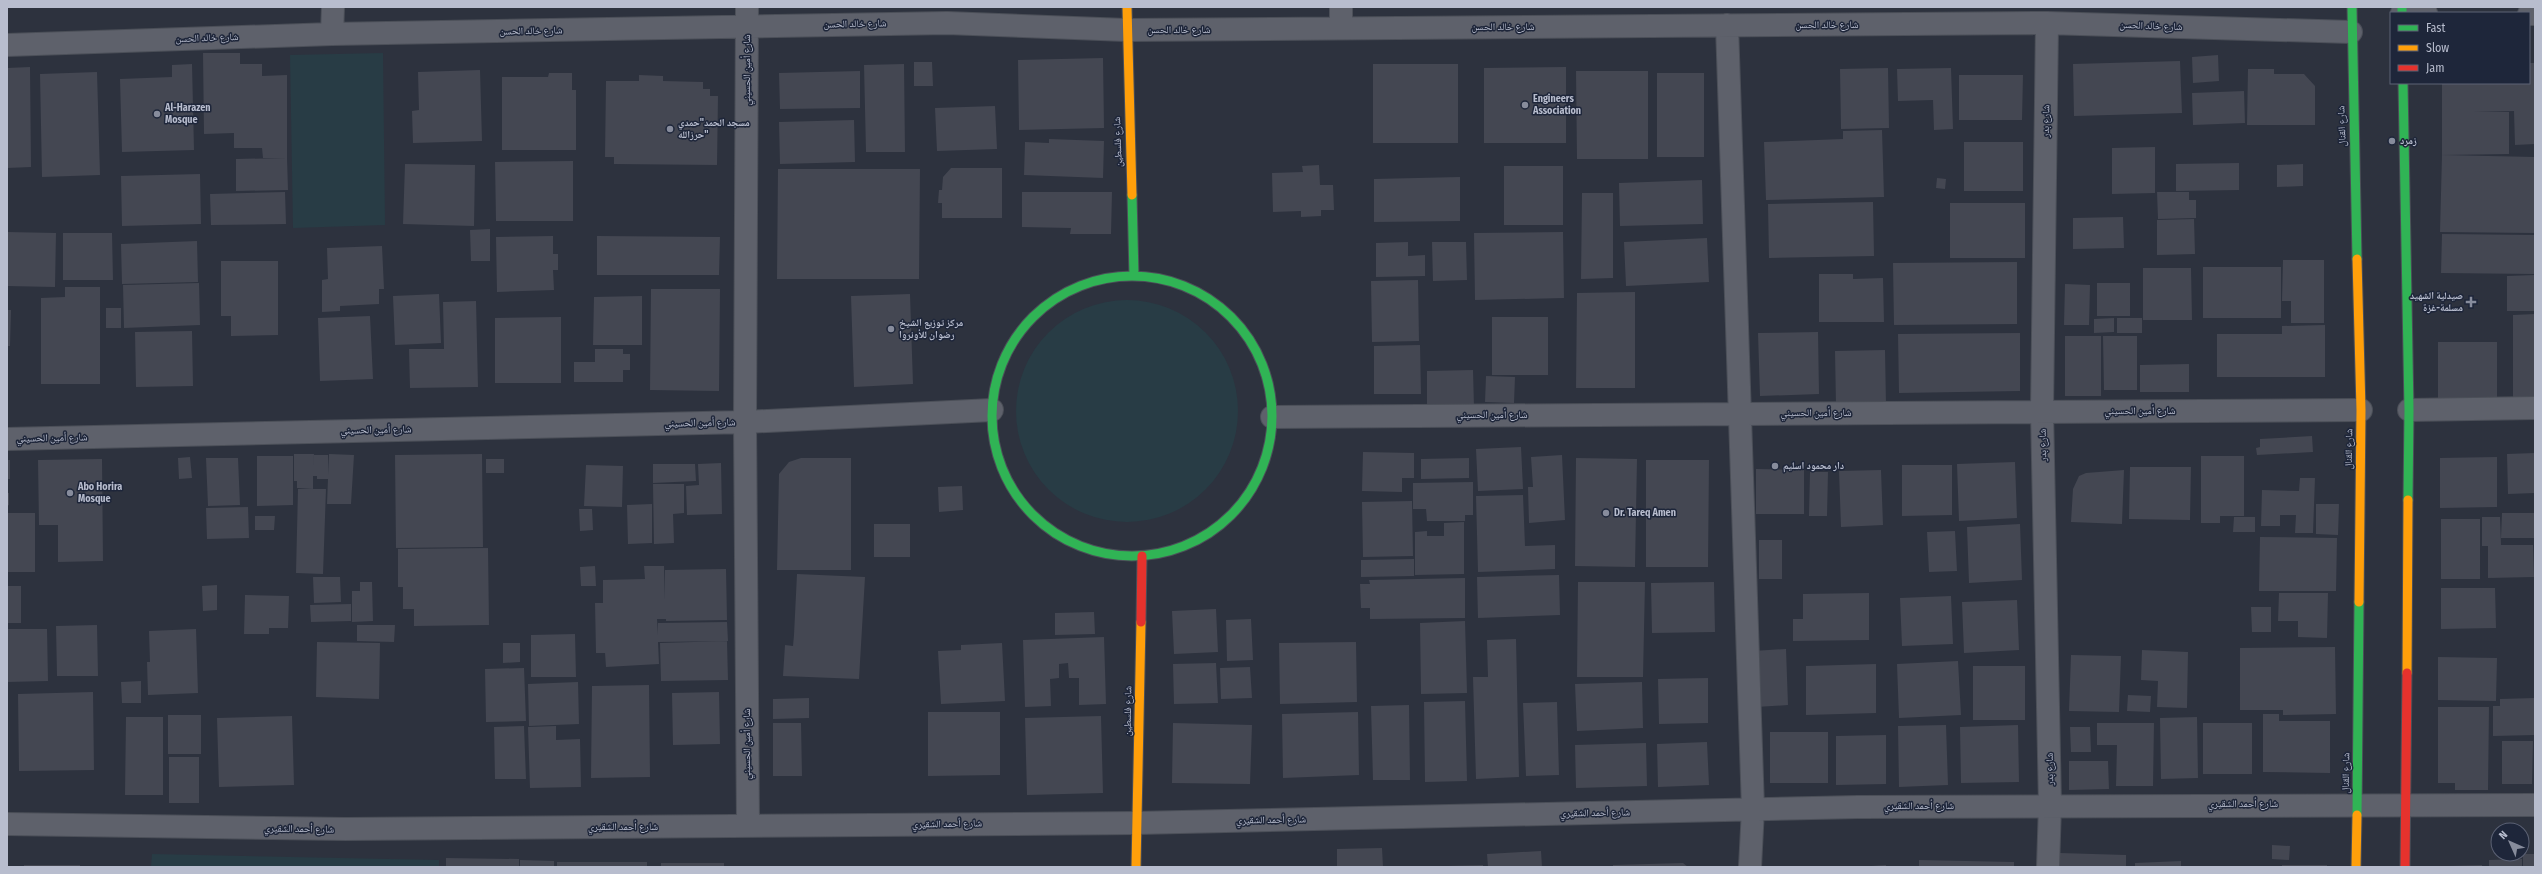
<svg xmlns="http://www.w3.org/2000/svg" width="2542" height="874" font-family="'Fira Sans Condensed','Noto Naskh Arabic',sans-serif">
	<style>
		.green { fill: #283c45 }
		.building { fill: #444752 }
		.lines { fill: none; stroke-linecap: round; stroke-linejoin: round }
		.street-casing { stroke: #4b4f58; stroke-width: 24 }
		.fast-casing { stroke: #4b4f58; stroke-width: 11 }
		.slow-casing { stroke: #4b4f58; stroke-width: 11 }
		.jam-casing { stroke: #4b4f58; stroke-width: 11 }
		.street { stroke: #5e616b; stroke-width: 22 }
		.fast { stroke: #30b455; stroke-width: 9 }
		.slow { stroke: #ff9f0a; stroke-width: 9 }
		.jam { stroke: #e5322d; stroke-width: 9 }
		.poi-dot { fill: #878c9c; stroke: #1e263a; stroke-width: 1.5 }
		.labels { text-anchor: middle; dominant-baseline: central; stroke-width: 3; stroke-linejoin: round; paint-order: stroke }
		.street-label { font-size: 10px; fill: #b8bdce; stroke: #1e263a }
		.poi-label { font-size: 10px; font-weight: bold; fill: #b8bdce; stroke: #1e263a; text-anchor: start }
	</style>
	<rect width="100%" height="100%" fill="#2d323e"/>
	<path class="green" d="M383 53 385 225 293 228 290 55Z
		M1016 411a111 111 0 1 1 222 0a111 111 0 1 1-222 0Z
		M152 854 439 860V867H151Z"/>
	<path class="building" d="M203 53H240V64H262V76L287 75V158H263L262 148H234V133L204 134Z
		M2218 55 2219 81 2193 83 2192 57Z
		M1103 58 1104 128 1019 130 1018 60Z
		M2180 61 2182 113 2074 116 2073 64Z
		M914 62H932L933 86H914Z
		M2529 63H2535V144L2515 145 2514 111 2474 112H2509V154L2442 155V83H2529Z
		M192 64 194 150 122 152 120 79 172 77V65Z
		M904 64 905 152H866L864 65Z
		M1373 64H1458V143H1373Z
		M30 67 31 167 7 168V68Z
		M1566 67V143H1484V68Z
		M1888 68 1889 128 1841 129 1840 69Z
		M1951 68 1953 129 1934 130 1933 100 1898 101 1897 69Z
		M2248 69H2274V74H2304L2315 86V125H2247Z
		M480 70 482 141 413 143 412 111 419 110 418 72Z
		M860 71V108L780 109 779 73Z
		M1576 71H1648V159H1577Z
		M97 72 100 175 42 177 40 74Z
		M549 73H572V90H576V150H502V77H548Z
		M1657 73H1704V157H1657Z
		M639 75 663 76V81L703 82V89H710V96H718L717 165 614 164V157H605L606 81H639Z
		M1959 75H2023L2022 120H1959Z
		M2244 91 2245 123 2193 125 2192 93Z
		M995 106 997 149 937 151 935 108Z
		M854 120 855 162 780 164 779 122Z
		M1882 130 1884 197 1766 200 1764 142 1843 139V131Z
		M1049 139 1104 141 1103 178 1024 175 1025 142 1049 143Z
		M1964 142H2023V191H1964Z
		M2155 147V193L2112 194V148Z
		M2442 155 2535 157V233L2440 232Z
		M287 158 288 190 236 191V159Z
		M573 161V221H496L495 162Z
		M2239 163V190L2176 191V164Z
		M405 164 475 165 474 226 403 224Z
		M2303 164V186L2277 187V165Z
		M1319 165 1320 185H1333L1334 210H1321V216L1301 217V211L1273 212 1272 173 1303 172 1302 166Z
		M1504 166H1563V225H1504Z
		M951 168H1002V218H942V203H938L939 190H942L943 177Z
		M778 169H920L919 279H777Z
		M200 174 201 224 122 226 121 176Z
		M1460 177V221L1374 222V179Z
		M1937 178 1946 179 1945 189 1936 188Z
		M1702 180 1703 224 1620 226 1619 183Z
		M285 192 286 224 211 225 210 194Z
		M1022 192H1112L1111 234H1070L1071 228 1022 227Z
		M2157 192H2189V200H2196V218L2158 219Z
		M1582 193H1613V278L1581 279Z
		M1873 202 1874 256 1769 258 1768 204Z
		M1950 203H2025V258H1950Z
		M2123 217 2124 248 2073 249V218Z
		M2194 219 2195 254 2157 255V220Z
		M490 229V261H471L470 230Z
		M7 232 56 233 55 287 7 286Z
		M1563 232 1564 298 1475 300 1474 233Z
		M63 233H112L113 280H63Z
		M2442 234 2535 235V274L2441 273Z
		M553 236V254H558V270H553L554 290 497 292 496 237Z
		M597 236 720 237 719 275H597Z
		M1707 238 1709 282 1626 286 1624 242Z
		M197 241 198 282 122 284 121 244Z
		M1408 242V256L1425 255V276L1376 277V243Z
		M1432 242H1466L1467 280 1433 281Z
		M382 246 384 289H379V304L340 306V311L322 312V280L328 279 327 248Z
		M2283 260H2324V323H2291V301H2282Z
		M221 261H278V335L231 336V316H221Z
		M2017 262V324L1894 325 1893 263Z
		M2203 267H2281V318H2203Z
		M2143 268H2191L2192 320H2143Z
		M1819 274H1853V279L1883 278 1884 322H1819Z
		M2535 275V311H2507V276Z
		M1418 280 1419 341 1372 342 1371 281Z
		M199 283 200 325 124 328 123 285Z
		M2097 283H2130V316H2097Z
		M2065 284 2090 285 2089 325H2064Z
		M65 287H100V384H41V298L65 297Z
		M651 289H720L719 391 650 390Z
		M1635 292V388H1576L1577 293Z
		M439 294 441 343 395 345 393 296Z
		M910 294 913 384 854 387 851 296Z
		M642 296V345H593L594 297Z
		M476 301 478 387 410 388 409 349H444L443 302Z
		M106 308H121V328H106Z
		M7 310H11L10 346H7Z
		M2535 314V402H2513V315Z
		M370 316 373 379 320 381 318 318Z
		M561 317V383H495V318Z
		M1492 317H1548V375H1492Z
		M2114 318V332L2094 333V319Z
		M2117 318H2142V333H2117Z
		M2325 325V377H2217V334H2282V326Z
		M192 331 193 386 136 387 135 332Z
		M1818 332 1819 394 1760 396 1758 333Z
		M2020 333V391L1899 393 1898 334Z
		M2065 336H2101V396H2065Z
		M2103 336H2137V390H2104Z
		M2438 342H2497V401H2438Z
		M1420 345 1421 394H1374V346Z
		M595 349H623V354H630V370H623V382H574V362H595Z
		M1885 350 1886 405 1836 406 1835 351Z
		M2189 364V392H2140V365Z
		M1473 370 1474 407 1427 408V371Z
		M1486 376 1515 377 1514 403 1485 402Z
		M2312 436 2313 452 2257 455 2256 448 2260 447V439Z
		M1521 447 1523 489 1478 491 1476 449Z
		M1363 452 1414 453V478H1402V492L1362 491Z
		M2535 453V493L2508 494 2507 454Z
		M294 454H314L313 469 314 455H328V475L329 454 354 455 351 504H327L328 479H317V476H313V489L297 488V481H294Z
		M482 454 483 547 396 548 395 455Z
		M1562 455 1565 520 1529 523 1528 487H1533L1531 457Z
		M257 456H293V505L257 506Z
		M2201 456H2244V516H2220V523H2201Z
		M190 457 192 478 179 479 178 458Z
		M2497 457V507L2440 508V458Z
		M206 458H238L240 505 208 506Z
		M801 458H851V570H777L779 474 789 462Z
		M1469 458V478L1421 479V459Z
		M1576 458 1637 459 1635 567 1575 566Z
		M102 459 103 561 58 562V525H39L38 460Z
		M486 459H504V473H486Z
		M7 460H10V479H7Z
		M1646 460H1709L1708 567H1646Z
		M2015 462 2017 518 1959 521 1957 464Z
		M721 463 722 514 687 515 686 486 699 485 698 464Z
		M653 464H695L696 481 653 483Z
		M586 465 623 466 622 507 584 506Z
		M1902 465H1952V515L1902 516Z
		M2130 467H2191L2190 520 2129 519Z
		M1756 469 1804 470V514H1756Z
		M1881 470 1883 525 1841 527 1839 471Z
		M2124 470 2122 524 2071 522 2073 489 2079 476 2086 473Z
		M1810 472H1828L1827 516H1809Z
		M2300 478H2315L2313 533H2295L2296 515H2280V526H2261L2262 490 2299 491Z
		M1473 482V515H1465V521H1427L1426 509H1413V483Z
		M653 484H684V513L673 514 674 543 654 544Z
		M962 486 963 510 939 512 938 487Z
		M298 489H326L323 574 296 573Z
		M7 493H9V505L7 506Z
		M1523 495 1525 546 1555 545V569L1478 572 1476 496Z
		M1412 501 1413 556 1363 557 1362 502Z
		M652 504V543L628 544 627 505Z
		M2316 504H2339L2338 535 2316 534Z
		M248 507 249 538 207 539 206 508Z
		M579 509H592L593 530 580 531Z
		M7 513H35V572H7Z
		M2502 513H2535V538H2501Z
		M255 516H275L274 530H255Z
		M2234 517H2255V532H2233Z
		M2482 517H2500L2501 545H2533L2534 577 2488 578V546H2482Z
		M2441 519H2480V579H2441Z
		M1464 522V574L1415 575V532L1427 531V536H1444V523Z
		M874 524H910V557H874Z
		M2020 524 2022 580 1969 583 1967 527Z
		M1955 531 1957 571 1929 572 1927 532Z
		M2260 537 2337 538 2336 591H2259Z
		M1759 540H1782V579H1759Z
		M488 548 489 625 414 626V609H403V587H398V549Z
		M1414 559V576L1361 577V560Z
		M595 566 596 586H581L580 567Z
		M644 566H664L665 600V570L726 569 727 620 666 621V619H657L658 635V623L727 622 728 641 658 642 659 664 606 667 605 653H596L595 603H603V580L645 579Z
		M797 574 865 577 859 679 783 676 785 645 793 646 794 635Z
		M1559 575 1560 615 1478 618 1477 577Z
		M313 577H340L341 602 314 603Z
		M1465 578V618L1370 619V608H1361L1360 584H1370L1369 580Z
		M360 582H372L373 621 352 622V591H360Z
		M1578 582H1645L1643 677H1577Z
		M1714 582 1715 632 1652 633 1651 583Z
		M217 585V610L203 611 202 586Z
		M7 586H21V623H7Z
		M2441 588H2495L2496 628 2441 629Z
		M1869 593V640L1793 641V619H1803V594Z
		M2279 593H2328L2327 638 2298 637V621H2278Z
		M245 595 289 596 288 628H269V634H244Z
		M1951 596 1953 644 1902 646 1900 598Z
		M2017 600 2019 650 1964 653 1962 602Z
		M351 604V621L311 622 310 605Z
		M2251 607H2271V632H2252Z
		M1216 609 1218 652 1174 654 1172 611Z
		M1094 612 1095 634 1055 635V613Z
		M1251 619 1253 660 1227 661 1226 620Z
		M1465 621 1467 693 1421 694 1420 623Z
		M97 625 98 676H57L56 626Z
		M357 625H395L394 642 357 641Z
		M7 629H47L48 681 7 682Z
		M196 629 198 693 148 695 147 662H150L149 631Z
		M575 634 576 677H531V635Z
		M1104 637 1106 704 1079 705V678H1069L1068 663 1059 664V678L1050 679 1051 706 1025 707 1023 640Z
		M1516 639 1519 777 1476 779 1473 677H1488L1487 640Z
		M727 641 728 680 661 681 660 643Z
		M317 642 380 643 379 699 316 697Z
		M1356 642 1357 702 1280 704 1279 643Z
		M503 643H520V662L503 663Z
		M1002 643 1005 701 941 704 938 651 961 650V645Z
		M2335 647 2336 714 2283 715V710H2240V648Z
		M1786 649 1788 705 1756 707 1753 651Z
		M2142 650 2188 652 2187 708 2157 707 2158 681 2141 680Z
		M2071 655 2121 656 2119 712 2069 711Z
		M2438 657 2497 658 2496 701 2438 700Z
		M1958 661 1961 715 1899 718 1897 664Z
		M1216 663 1218 703 1174 704 1173 664Z
		M1876 664V713L1806 715V666Z
		M1973 666H2025V720H1973Z
		M1250 667 1252 698 1221 699 1220 668Z
		M524 668 526 721 486 722 485 669Z
		M1708 678V723L1659 724 1658 679Z
		M141 681V703H122L121 682Z
		M578 682 579 724 529 726 528 684Z
		M1642 682 1643 728 1577 731 1575 684Z
		M649 685 650 777 591 778 592 686Z
		M93 692 94 770 19 771 18 694Z
		M719 692 720 744 673 745 672 693Z
		M2128 695 2151 696 2150 712 2127 711Z
		M809 698V718L773 719V699Z
		M2535 698V735L2493 736V706H2500V699Z
		M1465 701 1467 781 1425 782 1424 702Z
		M1557 702 1559 775 1526 776 1523 703Z
		M1409 705 1410 780H1373L1371 706Z
		M2438 707H2489L2488 790H2455V783H2438Z
		M928 712H1000V775L928 776Z
		M1358 712 1359 775 1283 778 1282 714Z
		M2263 714H2279V721H2330V773L2263 772Z
		M168 715H201V754H168Z
		M292 716 294 785 219 787 217 718Z
		M1101 716 1103 793 1027 795 1025 718Z
		M126 717H163V795H125Z
		M2197 717 2198 778 2161 779 2160 718Z
		M773 723H801L802 776H773Z
		M1173 723 1252 725 1250 784 1172 783Z
		M2097 723H2154L2153 786H2116L2117 745H2097Z
		M2203 723H2252V774H2203Z
		M1946 725 1948 785 1899 787 1898 726Z
		M2018 725 2019 782 1961 783 1960 727Z
		M524 726 526 779H495L494 727Z
		M556 726V740L580 739 581 787 530 788 528 727Z
		M2070 727H2090L2091 752H2071Z
		M1770 732H1828V783H1770Z
		M1886 735V784L1836 785V736Z
		M2502 741H2533L2532 784H2502Z
		M1707 742 1709 785 1658 787 1657 744Z
		M1646 743 1647 786 1576 788 1575 745Z
		M169 757H199V803H169Z
		M2069 761H2108L2109 789 2069 790Z
		M2272 845 2290 846 2289 860 2272 859Z
		M1382 848 1383 867H1337V849Z
		M1541 851 1542 867H1488L1487 854Z
		M2060 853 2126 855V867H2059Z
		M2523 854H2535V867H2523Z
		M446 858 519 859V867H446Z
		M2522 859V867H2489V860Z
		M520 860 554 861V867H520Z
		M1919 860 2014 862V867H1919Z
		M2181 861V867H2135V863Z
		M557 862H647V867H557Z
		M661 863H724V867H661Z
		M1683 863 1688 867H1613V865Z
		M24 865H80V867H24Z
		M1483 865V867H1446V866Z
		M1886 865V867H1871V866Z
		M2282 865H2327V867H2282Z
		M2482 865V867H2446V866Z"/>
	<g class="lines">
		<defs>
			<path id="street" d="M1341 7V28
				M2402 13H2426
				M2529 14H2535
				M2047 23 2042 411 2050 805 2048 867
				M1727 25 1753 809 1750 867
				M332 34 333 7
				M7 45 332 34 947 23 1126 30 2047 23 2351 32
				M2409 410 2535 408
				M1272 417 2361 410
				M7 439 745 422 747 7
				M7 824 345 829 1136 823 1858 807 2535 805
				M748 826 745 422 992 410"/>
			<path id="fast" d="M2352 7 2357 259
				M2402 7V13
				M2403 83 2409 410 2408 500
				M1132 195 1134 276
				M992 416a140 140 0 1 1 280 0a140 140 0 1 1-280 0Z
				M2357 815 2359 602"/>
			<path id="slow" d="M1127 7 1132 195
				M2357 259 2361 410 2359 602
				M2407 673 2408 500
				M1136 867 1141 622
				M2356 867 2357 815"/>
			<path id="jam" d="M1141 622 1142 556
				M2405 867 2407 673"/>
		</defs>
		<use href="#street" class="street-casing"/>
		<use href="#fast" class="fast-casing"/>
		<use href="#slow" class="slow-casing"/>
		<use href="#jam" class="jam-casing"/>
		<use href="#street" class="street"/>
		<use href="#fast" class="fast"/>
		<use href="#slow" class="slow"/>
		<use href="#jam" class="jam"/>
	</g>
	<g class="poi-dot">
		<circle cx="1525" cy="105" r="4"/>
		<circle cx="157" cy="114" r="4"/>
		<circle cx="670" cy="129" r="4"/>
		<circle cx="2392" cy="141" r="4"/>
		<path d="M2469 296h4v4h4v4h-4v4h-4v-4h-4v-4h4z"/>
		<circle cx="891" cy="329" r="4"/>
		<circle cx="1775" cy="466" r="4"/>
		<circle cx="70" cy="493" r="4"/>
		<circle cx="1606" cy="513" r="4"/>
	</g>
	<g class="labels">
		<g class="street-label">
			<text transform="translate(855 24) rotate(-1)">شارع خالد الحسن</text>
			<text x="1827" y="25">شارع خالد الحسن</text>
			<text transform="translate(2151 26) rotate(2)">شارع خالد الحسن</text>
			<text x="1503" y="27">شارع خالد الحسن</text>
			<text x="1179" y="30">شارع خالد الحسن</text>
			<text transform="translate(531 31) rotate(-1)">شارع خالد الحسن</text>
			<text transform="translate(207 38) rotate(-2)">شارع خالد الحسن</text>
			<text transform="translate(747 70) rotate(-90)">شارع أمين الحسيني</text>
			<text transform="translate(2046 121) rotate(-89)">شارع بدر</text>
			<text transform="translate(2342 126) rotate(-92)">شارع القنال</text>
			<text transform="translate(1118 142) rotate(-92)">شارع فلسطين</text>
			<text x="2140" y="411">شارع أمين الحسيني</text>
			<text x="1816" y="413">شارع أمين الحسيني</text>
			<text x="1492" y="415">شارع أمين الحسيني</text>
			<text transform="translate(700 423) rotate(-1)">شارع أمين الحسيني</text>
			<text transform="translate(376 430) rotate(-1)">شارع أمين الحسيني</text>
			<text transform="translate(52 438) rotate(-1)">شارع أمين الحسيني</text>
			<text transform="translate(2043 445) rotate(-91)">شارع بدر</text>
			<text transform="translate(2349 449) rotate(-89)">شارع القنال</text>
			<text transform="translate(1128 711) rotate(-89)">شارع فلسطين</text>
			<text transform="translate(747 744) rotate(-90)">شارع أمين الحسيني</text>
			<text transform="translate(2050 769) rotate(-91)">شارع بدر</text>
			<text transform="translate(2346 773) rotate(-89)">شارع القنال</text>
			<text x="2243" y="804">شارع أحمد الشقيري</text>
			<text x="1919" y="806">شارع أحمد الشقيري</text>
			<text transform="translate(1595 813) rotate(-1)">شارع أحمد الشقيري</text>
			<text transform="translate(1271 820) rotate(-1)">شارع أحمد الشقيري</text>
			<text transform="translate(947 824) rotate(-1)">شارع أحمد الشقيري</text>
			<text x="623" y="827">شارع أحمد الشقيري</text>
			<text transform="translate(299 829) rotate(1)">شارع أحمد الشقيري</text>
		</g>
		<g class="poi-label">
			<text x="1533" y="99">Engineers<tspan x="1533" dy="12">Association</tspan></text>
			<text x="165" y="108">Al-Harazen<tspan x="165" dy="12">Mosque</tspan></text>
			<text x="678" y="123">مسجد الحمد"حمدي<tspan x="678" dy="12">حرزالله"</tspan></text>
			<text x="2400" y="141">زمرد</text>
			<text x="2463" y="296" text-anchor="end">صيدلية الشهيد<tspan x="2463" dy="12">مسلمة-غزة</tspan></text>
			<text x="899" y="323">مركز توزيع الشيخ<tspan x="899" dy="12">رضوان للأونروا</tspan></text>
			<text x="1783" y="466">دار محمود اسليم</text>
			<text x="78" y="487">Abo Horira<tspan x="78" dy="12">Mosque</tspan></text>
			<text x="1614" y="513">Dr. Tareq Amen</text>
		</g>
	</g>
	<rect width="2542" height="874" fill="none" stroke="#b8bdce" stroke-width="16"/>
	<rect x="2390" y="12" width="140" height="72" fill="#1e263a" stroke="#5c6275"/>
	<rect x="2398" y="25" width="20" height="6" fill="#30b455" stroke="#5c6275"/>
	<text x="2426" y="32" font-size="12" fill="#b8bdce">Fast</text>
	<rect x="2398" y="45" width="20" height="6" fill="#ff9f0a" stroke="#5c6275"/>
	<text x="2426" y="52" font-size="12" fill="#b8bdce">Slow</text>
	<rect x="2398" y="65" width="20" height="6" fill="#e5322d" stroke="#5c6275"/>
	<text x="2426" y="72" font-size="12" fill="#b8bdce">Jam</text>
	<g transform="translate(2510 842) rotate(315)"><circle r="19" fill="#1e263a" stroke="#5c6275"/>
	<path d="M0-3L7 15L0 10L-7 15Z" fill="#878c9c"/>
	<text y="-6" font-size="11" font-weight="bold" text-anchor="middle" fill="#b8bdce">N</text>
	</g>
</svg>
